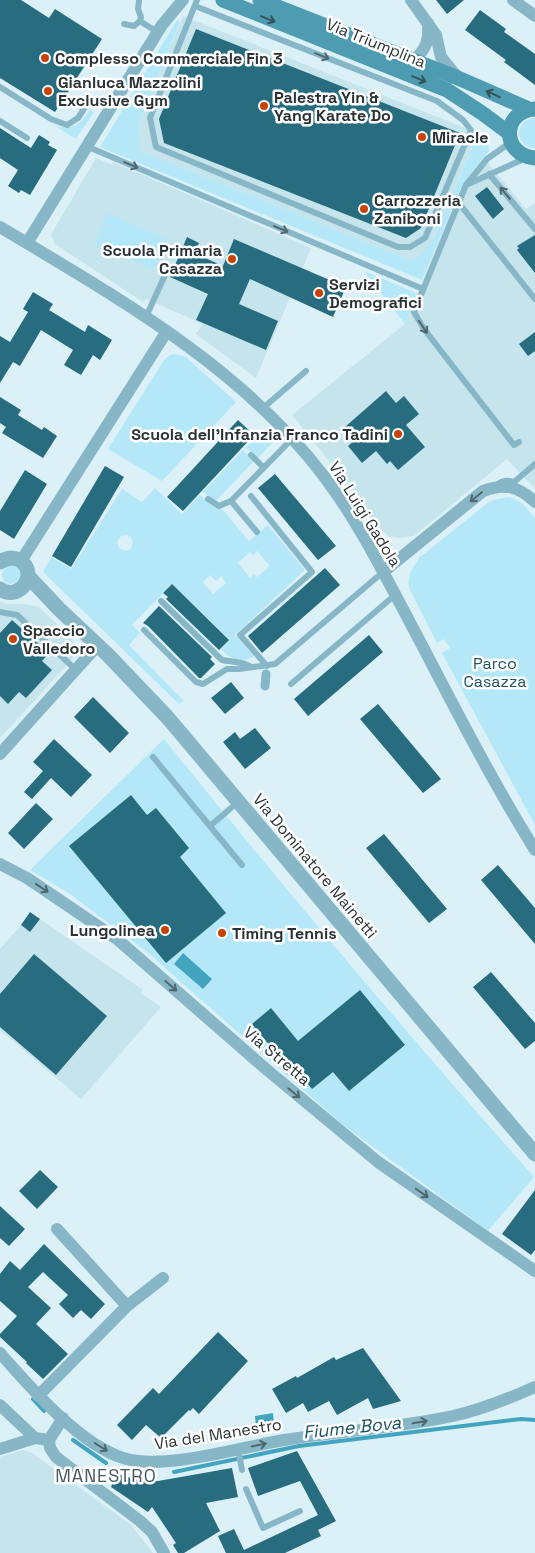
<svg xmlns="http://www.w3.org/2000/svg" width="535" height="1553" font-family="'Space Grotesk',sans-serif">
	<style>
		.built { fill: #c6e4ec }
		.green { fill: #b4e8f8; fill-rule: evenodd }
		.water { fill: #42a4bf }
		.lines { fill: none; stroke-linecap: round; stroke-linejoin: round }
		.stream { stroke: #42a4bf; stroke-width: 4 }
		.building { fill: #276c7f }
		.service { stroke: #87b7c6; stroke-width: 6 }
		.pedestrian { stroke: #87b7c6; stroke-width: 9 }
		.minor { stroke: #87b7c6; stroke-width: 12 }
		.tertiary { stroke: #87b7c6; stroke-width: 15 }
		.secondary { stroke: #4e9cb2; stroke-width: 15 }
		.oneway { stroke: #35525a }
		.oneway2 { stroke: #4f676e }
		.poi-dot { fill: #c84203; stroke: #fff; stroke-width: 2 }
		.labels { text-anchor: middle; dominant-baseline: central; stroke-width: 5; stroke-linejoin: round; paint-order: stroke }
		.street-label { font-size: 16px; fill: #2a3234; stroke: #fff }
		.poi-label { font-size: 16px; font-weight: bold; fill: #2a3234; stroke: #fff; text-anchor: start }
		.park-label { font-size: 16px; fill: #1e5462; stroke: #fff }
		.water-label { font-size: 18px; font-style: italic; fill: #1c5261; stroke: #fff }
		.neighbourhood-label { font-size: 18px; letter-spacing: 1px; fill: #47585e; stroke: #fff }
	</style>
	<rect width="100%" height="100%" fill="#dcf0f7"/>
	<path class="built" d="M183 16 478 133 432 243 426 251 419 256 410 260 139 151 138 125Z
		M96 158 112 165 113 162 311 248 256 378 196 334 203 324 146 299 143 302 55 244 51 235 53 231Z
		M484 158 526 209 535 203V489L507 459 414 536 398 538 389 536 374 525 352 489 292 415 405 324 463 183Z
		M0 601 6 604H25L39 607 71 638 76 647V653L69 663 0 738Z
		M40 919 143 990 141 993 161 1007 81 1099 0 1030V949L21 925 30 932Z
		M23 1450 32 1453 131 1525 153 1553H0V1457Z"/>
	<path class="green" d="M177 20 180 22 138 125 140 151 410 260 419 256 432 243 477 136C485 140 489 142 489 151L463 183 422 280 100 147Z
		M90 109 94 112 76 139 55 126C74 130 81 125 90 109Z
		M535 118V148C514 147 514 119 535 118Z
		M107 213 167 239 154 270 94 244Z
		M364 271 414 292 416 296 405 324Z
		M175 354 186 357 236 402 162 481 108 449 164 360 170 355Z
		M262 430 274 441 257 459 246 448Z
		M243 450 254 461 215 502 203 492Z
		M155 488 182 514 200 495 210 504 223 510 249 541 268 525 305 570 235 635 254 656C241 664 230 659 221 649L229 639 172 584 132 625 140 633 129 645 184 701 179 704 43 572 51 557 71 569 122 489 142 502ZM126 535 131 537 133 542 131 549 126 551 120 549 117 542 121 536ZM257 551 270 566 257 577 254 574 250 578 238 563 250 552 253 555ZM210 575 216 581 221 576 226 583 213 594 203 582Z
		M510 497 522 503 535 518V825L442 653 450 648 444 639 437 643 409 588C407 576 413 567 420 557L489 502 497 499Z
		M2 575a9 9 0 1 1 18 0a9 9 0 1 1-18 0Z
		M164 739C284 888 407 1034 534 1177L488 1231 342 1124 147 952 70 894 30 870Z"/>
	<path class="water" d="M183 953 212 979 203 989 174 964Z
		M273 1413 274 1425 256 1427 255 1416Z"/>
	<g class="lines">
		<path class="stream" d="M33 1399 44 1411
			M73 1440 106 1463
			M174 1472 299 1446 521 1419 535 1420"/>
	</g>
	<path class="building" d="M0 0H21L49 18 55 9 102 39 55 112 0 78Z
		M436 0H464L447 14Z
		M480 10 506 29 504 32 535 54V85L504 62 506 60 465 30Z
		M196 29 460 133 421 228 406 238 164 143 159 119Z
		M0 128 31 148 39 135 50 142 48 145 57 150 30 195 21 190 19 193 8 186 18 170 0 158Z
		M487 187 504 209 493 219 475 196Z
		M535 235V273L517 250 519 248 517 246Z
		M187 237 199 243 194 253 223 266 234 239 346 287 333 317 250 279 239 304 278 321 266 350 196 320 208 294 170 277Z
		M33 292 53 304 49 310 85 332 88 325 112 340 100 360 93 355 81 375 64 365 73 350 41 330 20 366 13 362 0 383V336L10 342 28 312 23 309Z
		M535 332V351L528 356 519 344Z
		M386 391 396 403 404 396 419 414 406 425 425 447 398 470 390 461 387 464 376 451 362 463 348 446 355 440 345 427Z
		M0 397 21 410 18 415 42 430 44 427 57 436 43 458 2 433 6 427 0 423Z
		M238 420 254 435 183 511 167 497Z
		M105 466 124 477 71 567 52 556Z
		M25 470 47 484 14 539 0 530V511Z
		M275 474 336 546 318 560 258 488Z
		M325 568 340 585 262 653 248 636Z
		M172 584 229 640 219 650 166 599 168 597 163 593Z
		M159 606 212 657 210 659 215 664 201 678H199L148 626 143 623Z
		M12 620 49 653 42 661 52 670 26 698 19 692 8 704 0 696V633Z
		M369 635 383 652 308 716 294 699Z
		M231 682 244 698 225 714 211 698Z
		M93 697 129 733 110 753 74 717Z
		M378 704 441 779 423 793 360 719Z
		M255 728 271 748 245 769 223 742 235 732 240 739Z
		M54 739 92 775 71 797 51 778 32 799 24 792 43 771 33 762Z
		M131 795 147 815 156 808 189 848 180 857 226 913 166 963 69 846Z
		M36 803 53 819 24 849 8 833Z
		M384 834 447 909 429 923 366 848Z
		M498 865 535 908V944L481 880Z
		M30 912 40 919 30 932 21 925Z
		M34 954 107 1016 56 1075 0 1027V994Z
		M491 972 535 1023V1041L525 1049 473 987Z
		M360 990 405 1045 349 1091 333 1072 312 1089 285 1056 281 1059 252 1024 271 1008 298 1041Z
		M40 1170 58 1187 37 1209 19 1191Z
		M535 1190V1250L531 1255 502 1234Z
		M0 1206 25 1229 9 1246 0 1238Z
		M44 1244 105 1304 91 1319 81 1310 73 1318 59 1304 68 1295 43 1272 28 1287 51 1308 36 1324 68 1354 43 1379 26 1363 27 1362 0 1337V1334L17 1316 0 1301V1274L10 1261 20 1270Z
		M218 1332 248 1361 199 1414 193 1408 190 1411 189 1410 161 1438 146 1425 132 1440 117 1425 153 1388 159 1394Z
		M363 1348 401 1401 373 1409 368 1398 337 1415 329 1401 308 1412 303 1403 286 1413 272 1389 296 1376 297 1378 334 1357 336 1360Z
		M297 1451 336 1521 318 1530 321 1536 285 1553H226L218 1536 234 1529 244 1550 318 1515 300 1481 258 1496 248 1468Z
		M232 1468 238 1497 206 1503 220 1531 184 1553H178L173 1545 176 1543 152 1507 148 1512 111 1487 116 1474 139 1480 158 1481Z"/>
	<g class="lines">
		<path class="service" d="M195 6 437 101 463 120 471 130 425 238 410 247H398L156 147 150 118 197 0
			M140 21 157 32
			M124 24 134 26 140 21 141 17 138 9 139 1
			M0 87 51 119 67 125 78 118 89 101
			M0 121 27 138
			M511 142 487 159 466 185 526 158
			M86 146 423 289
			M489 174 535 229
			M466 185 414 312 424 329 514 445 519 442
			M458 202 535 299
			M146 317 165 275
			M263 408 306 371
			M251 455 264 468
			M498 484C503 480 508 480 514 482L535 464
			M251 496 312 572 240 635 267 666
			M208 499 219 506 231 501
			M257 532 231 501 292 439
			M161 601 222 660C231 662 242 661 251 667
			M0 612 17 615 75 669
			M144 630 196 682 203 684 227 669H239L275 664 383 572
			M291 684 395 595
			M153 757 242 865
			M210 826 238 802
			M238 1449 242 1470
			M246 1489 263 1528 300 1511"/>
		<path class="pedestrian" d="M265 686 266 674"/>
		<path class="minor" d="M411 0 436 35 441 57 458 78
			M513 0 535 16
			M414 61C427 47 429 41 428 23
			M0 227C116 297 239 365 323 475 355 517 380 566 405 613 447 692 487 773 535 850
			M27 243 162 25 183 0
			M21 561 167 331
			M383 572 483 491C505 483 518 486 535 502
			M0 754 98 645
			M0 864 27 878 117 939 266 1069 378 1162 535 1271
			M57 1229 127 1306
			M0 1353C30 1387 79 1444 123 1458 163 1471 242 1447 284 1440 340 1431 397 1428 453 1416 481 1410 508 1399 535 1387
			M38 1396 127 1306 163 1278
			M0 1405 35 1438
			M63 1418 49 1440 50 1448 56 1457 140 1521 152 1532 164 1553
			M0 1449 35 1438 49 1440"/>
		<path class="tertiary" d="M0 562C6 558 13 557 19 560 40 572 20 603 0 589
			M28 576 59 609 108 655 168 718 535 1154"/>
		<path class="secondary" d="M223 0 447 90 482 113 509 133
			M260 0 458 78 529 109
			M535 109C501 111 501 155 535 158"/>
	</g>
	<defs><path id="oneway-shaft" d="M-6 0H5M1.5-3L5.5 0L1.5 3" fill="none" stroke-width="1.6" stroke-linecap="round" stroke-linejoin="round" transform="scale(1.25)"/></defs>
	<g class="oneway">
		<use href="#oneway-shaft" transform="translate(268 19) rotate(22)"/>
		<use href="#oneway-shaft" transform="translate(419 79) rotate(22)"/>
		<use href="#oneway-shaft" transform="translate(493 94) rotate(-156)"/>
	</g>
	<g class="oneway2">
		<use href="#oneway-shaft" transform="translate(322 56) rotate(22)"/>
		<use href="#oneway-shaft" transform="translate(131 165) rotate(23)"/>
		<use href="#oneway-shaft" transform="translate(505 193) rotate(-130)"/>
		<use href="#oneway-shaft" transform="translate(281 229) rotate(23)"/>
		<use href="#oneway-shaft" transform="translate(423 327) rotate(56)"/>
		<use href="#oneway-shaft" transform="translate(476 497) rotate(141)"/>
		<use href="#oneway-shaft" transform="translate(42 888) rotate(34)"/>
		<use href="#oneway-shaft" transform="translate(171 986) rotate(41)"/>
		<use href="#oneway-shaft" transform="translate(294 1093) rotate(39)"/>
		<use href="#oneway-shaft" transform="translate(422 1193) rotate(35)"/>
		<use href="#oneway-shaft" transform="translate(420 1422) rotate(-10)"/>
		<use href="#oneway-shaft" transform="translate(259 1445) rotate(-11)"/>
		<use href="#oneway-shaft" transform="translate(101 1447) rotate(32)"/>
	</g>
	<g class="poi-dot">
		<circle cx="45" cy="58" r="5"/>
		<circle cx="48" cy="91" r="5"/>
		<circle cx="264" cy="106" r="5"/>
		<circle cx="422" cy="137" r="5"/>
		<circle cx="364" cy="209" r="5"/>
		<circle cx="232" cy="259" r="5"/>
		<circle cx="319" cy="293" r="5"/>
		<circle cx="398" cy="434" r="5"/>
		<circle cx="13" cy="639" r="5"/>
		<circle cx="165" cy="930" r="5"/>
		<circle cx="222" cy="933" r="5"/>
	</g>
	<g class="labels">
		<g class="street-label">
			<text transform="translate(376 43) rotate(22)">Via Triumplina</text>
			<text transform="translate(365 514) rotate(58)">Via Luigi Gadola</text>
			<text transform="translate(315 866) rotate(50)">Via Dominatore Mainetti</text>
			<text transform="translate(277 1056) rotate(40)">Via Stretta</text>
			<text transform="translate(218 1434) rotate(-9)">Via del Manestro</text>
		</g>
		<g class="poi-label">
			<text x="55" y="58">Complesso Commerciale Fin 3</text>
			<text x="58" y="82">Gianluca Mazzolini<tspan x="58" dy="18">Exclusive Gym</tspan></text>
			<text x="274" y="97">Palestra Yin &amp;<tspan x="274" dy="18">Yang Karate Do</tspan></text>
			<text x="432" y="137">Miracle</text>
			<text x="374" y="200">Carrozzeria<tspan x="374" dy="18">Zaniboni</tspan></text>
			<text x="222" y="250" text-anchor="end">Scuola Primaria<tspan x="222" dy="18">Casazza</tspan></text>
			<text x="329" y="284">Servizi<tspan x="329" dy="18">Demografici</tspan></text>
			<text x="388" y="434" text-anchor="end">Scuola dell'Infanzia Franco Tadini</text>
			<text x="23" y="630">Spaccio<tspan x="23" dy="18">Valledoro</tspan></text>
			<text x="155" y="930" text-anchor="end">Lungolinea</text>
			<text x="232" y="933">Timing Tennis</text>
		</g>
		<g class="park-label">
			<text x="495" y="663">Parco<tspan x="495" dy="18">Casazza</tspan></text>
		</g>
		<g class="water-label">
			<text transform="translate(352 1427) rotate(-6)">Fiume Bova</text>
		</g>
		<g class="neighbourhood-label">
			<text x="106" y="1475">MANESTRO</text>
		</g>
	</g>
</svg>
